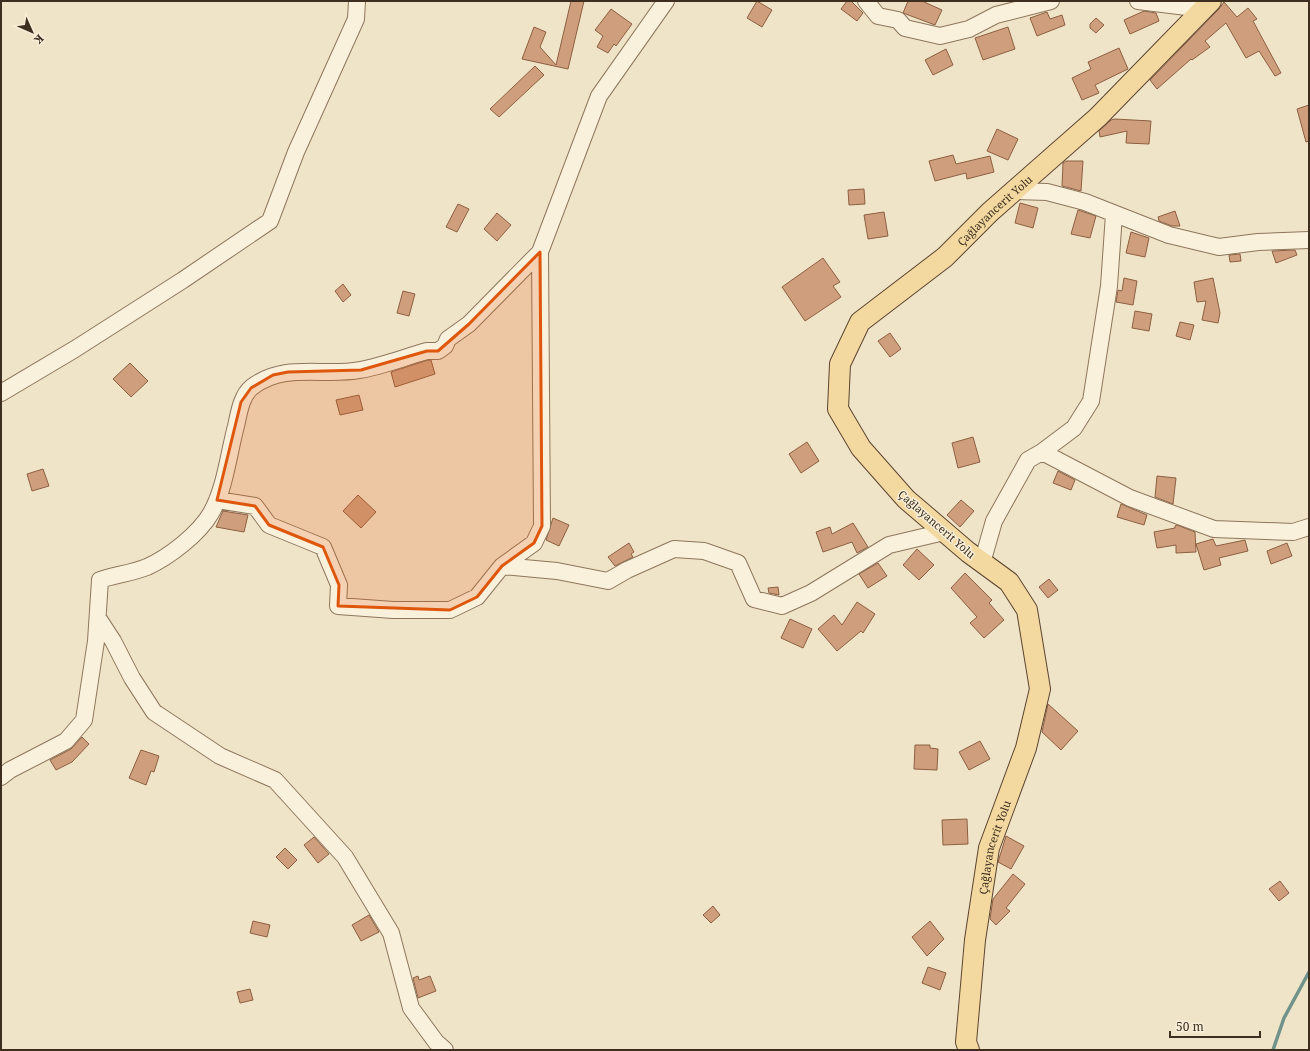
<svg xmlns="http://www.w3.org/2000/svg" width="1310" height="1051" font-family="'Noto Serif',serif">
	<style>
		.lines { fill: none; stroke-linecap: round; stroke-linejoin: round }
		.stream { stroke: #6f938a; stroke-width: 3.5 }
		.building { fill: #cf9f7d; stroke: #8d5f41 }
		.minor-casing { stroke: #8d765c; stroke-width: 18 }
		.major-casing { stroke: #5b4430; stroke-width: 22 }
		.minor { stroke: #faf1dc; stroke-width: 16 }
		.major { stroke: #f3d9a0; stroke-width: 20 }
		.marked { fill: #df570d; fill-opacity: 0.2; stroke: #df570d; stroke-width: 3; stroke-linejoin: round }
		.labels { text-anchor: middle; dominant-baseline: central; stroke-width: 3; stroke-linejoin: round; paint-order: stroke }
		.street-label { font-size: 11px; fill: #3d2e20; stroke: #f7eed8 }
	</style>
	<rect width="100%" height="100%" fill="#f0e4c8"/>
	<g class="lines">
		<path class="stream" d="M1273 1050 1284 1018 1309 972"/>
	</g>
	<path class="building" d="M571 1H584L568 69 522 59 534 27 546 32 540 47 556 65Z
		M757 1 772 10 762 27 747 18Z
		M847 1H851L863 13 857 21 841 9Z
		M908 1H922L942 10 935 25 903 13Z
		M1224 2 1237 17 1248 8 1257 19 1253 21 1281 73 1275 76 1259 51 1246 58 1226 23 1205 41 1210 47 1192 60 1191 59 1157 89 1150 80 1219 9Z
		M611 9 632 24 616 46 614 44 608 53 597 47 603 36 595 30Z
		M1144 11 1156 13 1159 21 1130 34 1124 20Z
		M1047 12 1050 19 1062 15 1065 25 1037 36 1030 18Z
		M1096 18 1104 25 1096 33 1090 28V24Z
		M1008 27 1015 49 983 60 975 38Z
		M1119 48 1128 69 1095 85 1099 93 1082 100 1072 78 1091 69 1088 62Z
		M946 49 953 65 933 75 925 60Z
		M535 66 544 75 499 117 490 109Z
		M1309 105V141L1306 142 1297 109Z
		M1115 119 1151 121 1149 144 1126 143 1127 131 1100 137 1099 131 1111 120Z
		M997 129 1018 139 1008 160 987 151Z
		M953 155 956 164 990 156 994 172 967 179 966 173 935 181 929 161Z
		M1066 161H1083L1081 191 1062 186 1063 163Z
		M864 189 865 204 849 205 848 190Z
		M1020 203 1038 208 1033 228 1015 223Z
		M458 204 469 209 457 232 446 227Z
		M1078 210 1096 216 1090 238 1071 234Z
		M1175 211 1180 226H1172L1159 221 1158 217Z
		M884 212 888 236 868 239 864 215Z
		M497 213 511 225 497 241 484 229Z
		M1131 232 1149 238 1145 257 1126 253Z
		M1295 250 1297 255 1276 263 1272 251Z
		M1240 254 1241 261 1230 262 1229 255Z
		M823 258 840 282 833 286 841 297 805 321 782 287Z
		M1124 278 1137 281 1133 305 1116 302 1118 290 1122 291Z
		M1213 278 1220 313 1218 323 1202 320 1206 301 1197 302 1194 282Z
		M343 284 351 295 343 302 335 291Z
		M403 291 415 294 409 316 397 313Z
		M1135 311 1152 314 1149 331 1132 328Z
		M1180 322 1194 325 1190 340 1176 336Z
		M890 333 901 349 890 357 878 341Z
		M428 360H431L435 374 395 387 391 372Z
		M130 363 148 381 131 397 113 379Z
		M359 395 363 410 340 415 336 400Z
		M973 437 980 462 958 468 952 443Z
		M807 442 819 461 801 473 789 454Z
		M43 469 49 486 32 491 27 474Z
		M1058 471 1075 480 1071 490 1053 483Z
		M1157 476 1176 478 1173 504 1155 497Z
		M358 495 376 512 361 528 343 511Z
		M961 500 974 511 960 527 947 515Z
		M1121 504 1147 515 1144 525 1117 517Z
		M223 511 248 515 244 532 216 527Z
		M553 518 569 525 559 546 546 540Z
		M853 523 868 547 857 553 852 542 823 552 816 532 830 527 832 534Z
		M1177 525 1195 532 1196 552 1176 553V545L1157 548 1154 532 1175 528V526Z
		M1213 539 1216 546 1245 540 1248 551 1219 558 1221 565 1204 570 1196 544Z
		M629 543 634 552 631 554 633 557 615 566 608 557Z
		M1287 543 1292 556 1271 564 1267 551Z
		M917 549 934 565 919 580 903 565Z
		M878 563 887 576 868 588 859 574Z
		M965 573 992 600 989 603 1004 620 984 638 970 623 977 617 951 588Z
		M1049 579 1058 590 1048 598 1039 587Z
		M778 587 779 595 769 593 768 588Z
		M857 602 875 614 863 633 861 631 837 651 818 629 834 615 842 625Z
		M790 619 812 629 803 648 781 638Z
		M1048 704 1078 731 1061 750 1042 732Z
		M82 737 89 744 72 762 56 770 50 760 71 749Z
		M980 741 990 759 969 770 959 752Z
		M915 745H930V748L938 749 937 770 914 769Z
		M141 750 159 756 154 772 151 771 146 785 129 778Z
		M967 819 968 844 943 845 942 820Z
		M1006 836 1024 846 1011 869 998 862Z
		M314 837 329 854 318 863 304 845Z
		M285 848 297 860 288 869 276 857Z
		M1013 874 1025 884 1006 908 1010 911 996 925 990 919 993 899Z
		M1280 881 1289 893 1279 901 1269 889Z
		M713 906 720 915 711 923 703 915Z
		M369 915 379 932 361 941 352 925Z
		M253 921 270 925 267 937 250 933Z
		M930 921 944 939 927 956 912 937Z
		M928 967 946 973 940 990 922 983Z
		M418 976 419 980 430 976 436 991 418 998 413 978Z
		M250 989 253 1000 240 1003 237 992Z"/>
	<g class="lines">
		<defs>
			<path id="minor" d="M866 1 878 16 898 20 905 28 940 36 969 29 996 15 1051 1
				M1138 1 1203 9
				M1014 191 1047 192 1085 202 1169 235 1219 247 1258 242 1309 240
				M1 393 75 349 183 280 270 221 296 152 356 19 357 1
				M1042 452 1130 498 1214 529 1293 532 1309 527
				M217 500 255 506 269 525 323 547 339 585 338 606 393 610H450L477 597 502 566 534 543 542 526 540 252
				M982 563 994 521 1028 460 1042 452 1074 428 1091 401 1109 286 1114 214
				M502 566 557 571 608 581 627 570 674 549 704 551 738 563 754 599 782 606 811 593 889 545 944 532
				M98 618 113 641 132 678 154 712 220 756 275 780 345 857 391 933 411 1008 436 1042 445 1050
				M1 777 10 770 66 741 84 720 96 641 100 580C115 575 132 573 147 567 169 557 199 534 211 513 225 489 229 452 236 426 239 413 241 396 252 387 285 362 323 377 360 370 383 366 405 357 427 351H438L445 346 448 339 469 324 540 252 599 96 666 1"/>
			<g id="major">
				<path id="s1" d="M969 1050 966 1042 975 940 989 848 1026 748 1040 689 1027 610 1009 582 968 552 906 499 861 448 838 409 840 364 860 322 945 257 990 212 1098 117 1211 1"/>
			</g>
		</defs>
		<use href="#minor" class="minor-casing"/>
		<use href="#major" class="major-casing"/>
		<use href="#minor" class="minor"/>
		<use href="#major" class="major"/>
	</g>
	<path class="marked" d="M540 252 542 526 534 543 502 566 477 597 450 610 338 606 339 585 323 547 269 525 255 506 217 500 241 402 251 388 273 375 288 372 361 370 427 351H438L469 324Z"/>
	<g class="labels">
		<g class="street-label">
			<text stroke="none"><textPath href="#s1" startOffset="997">Çağlayancerit Yolu</textPath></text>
			<text transform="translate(937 524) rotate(41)">Çağlayancerit Yolu</text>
			<text stroke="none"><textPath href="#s1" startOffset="206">Çağlayancerit Yolu</textPath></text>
		</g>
	</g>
	<rect width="1310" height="1051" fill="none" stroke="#3d2e20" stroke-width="4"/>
	<g transform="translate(32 32) rotate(135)" stroke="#f7eed8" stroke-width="3" paint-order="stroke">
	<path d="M0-3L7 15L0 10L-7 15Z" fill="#3d2e20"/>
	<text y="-6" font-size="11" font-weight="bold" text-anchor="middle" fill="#3d2e20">K</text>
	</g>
	<path d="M1170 1031v6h90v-6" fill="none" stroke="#3d2e20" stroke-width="2"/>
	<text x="1176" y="1031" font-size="12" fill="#3d2e20" stroke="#f7eed8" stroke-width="3" paint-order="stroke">50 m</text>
</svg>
